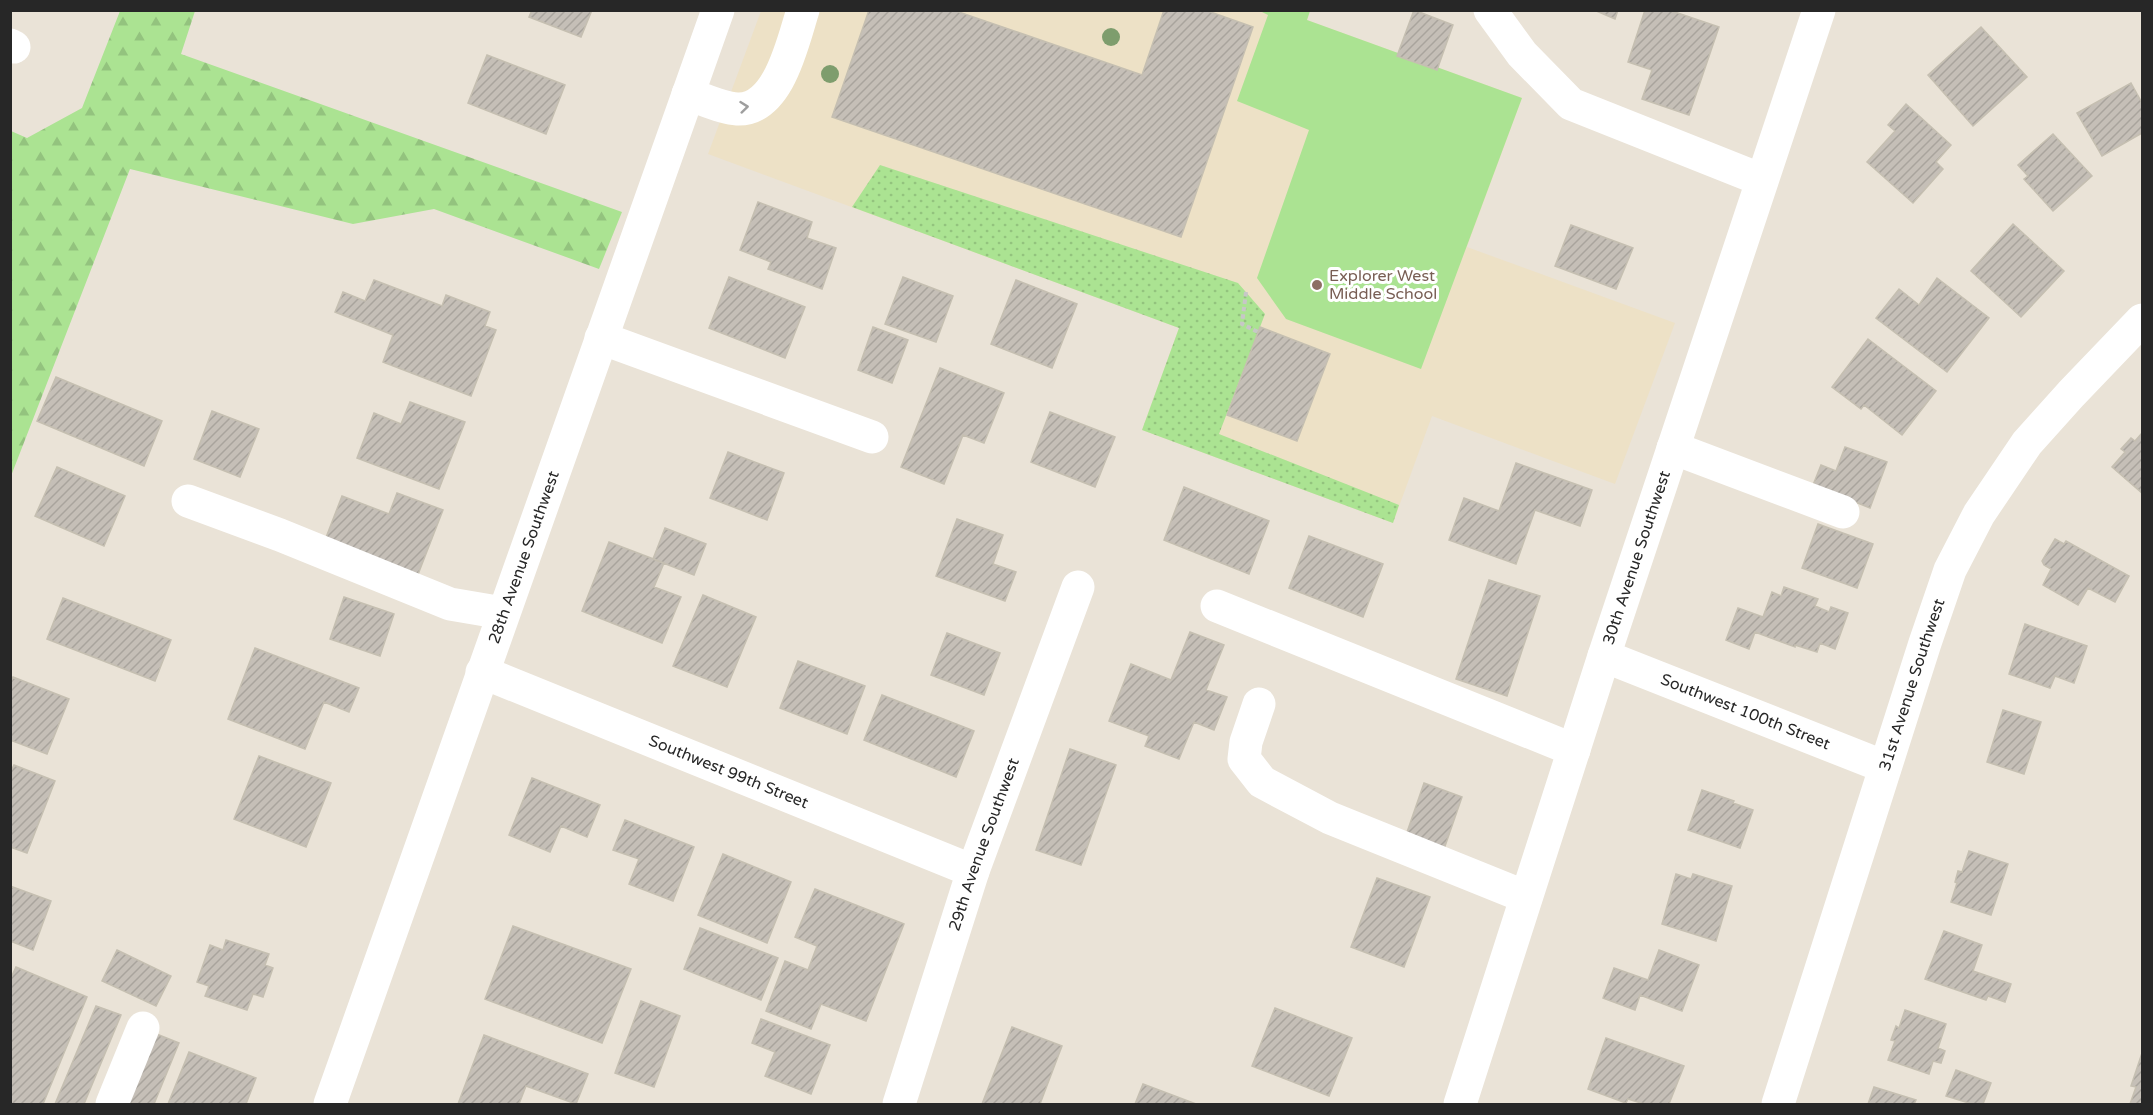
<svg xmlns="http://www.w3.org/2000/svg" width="2153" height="1115" font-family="'Varela Round',sans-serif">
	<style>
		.education { fill: #ede1c6 }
		.grass { fill: url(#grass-dots) }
		.forest { fill: url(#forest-firs) }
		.park { fill: #abe392 }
		.building { fill: url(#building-hatch); stroke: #c5bfb1; stroke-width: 1.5 }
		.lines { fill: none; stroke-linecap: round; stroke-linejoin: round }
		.path { stroke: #c7c7c7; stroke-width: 4; stroke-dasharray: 4.5 3; stroke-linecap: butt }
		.minor { stroke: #fff; stroke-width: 33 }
		.tree { fill: #7e9d6d }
		.oneway { stroke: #9e9e9e }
		.education-dot { fill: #8d6e63; stroke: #fff; stroke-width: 2 }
		.labels { text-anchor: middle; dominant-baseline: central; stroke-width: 6; stroke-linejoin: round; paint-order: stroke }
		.education-label { font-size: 16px; fill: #785e54; stroke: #fff; text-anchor: start }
		.street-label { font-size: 16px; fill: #272727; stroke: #fff }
	</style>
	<defs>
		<pattern id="grass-dots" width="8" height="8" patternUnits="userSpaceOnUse" patternTransform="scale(1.5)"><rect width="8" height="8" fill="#abe392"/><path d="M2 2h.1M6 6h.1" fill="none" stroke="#93c37e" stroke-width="1.8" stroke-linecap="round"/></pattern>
		<pattern id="forest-firs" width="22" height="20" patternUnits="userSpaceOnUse" patternTransform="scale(1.5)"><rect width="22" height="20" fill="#abe392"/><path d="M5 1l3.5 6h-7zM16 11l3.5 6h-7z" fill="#93c37e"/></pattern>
		<pattern id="building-hatch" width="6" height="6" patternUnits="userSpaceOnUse" patternTransform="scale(1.5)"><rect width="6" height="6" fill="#c5bfb7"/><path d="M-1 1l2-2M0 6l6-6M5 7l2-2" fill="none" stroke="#a9a49d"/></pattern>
	</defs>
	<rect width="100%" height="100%" fill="#eae3d7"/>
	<path class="education" d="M761 11H1310L1307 20 1522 98 1467 247 1675 323 1615 484 1432 416 1393 523 1142 430 1179 328 708 154Z"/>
	<path class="grass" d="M880 165 1238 283 1265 314 1219 434 1399 505 1393 523 1142 430 1179 328 852 207Z"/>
	<path class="forest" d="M120 11H195L181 54 622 212 599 269 434 209 353 224 130 169 11 476V131L27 138 82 108Z"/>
	<path class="park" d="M1258 10 1310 11 1307 20 1522 98 1421 369 1286 319 1257 278 1309 130 1237 101 1268 15Z"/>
	<path class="building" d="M532 10H592L581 37 529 17Z
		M869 10H953L1142 75 1164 10H1205L1253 27 1181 237 832 117Z
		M1414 10 1453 25 1437 70 1397 56Z
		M1594 10H1618L1615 19Z
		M1645 10H1669L1719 27 1689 115 1642 99 1652 70 1628 62Z
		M1981 27 2027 77 1973 126 1928 75Z
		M487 55 565 85 546 134 468 103Z
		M2131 83 2142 103V133L2102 156 2077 113Z
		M1906 104 1951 145 1936 162 1943 169 1913 203 1867 162 1895 131 1888 125Z
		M2053 134 2092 176 2053 211 2024 179 2028 176 2018 165Z
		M758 202 812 222 807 238 836 248 822 289 768 269 771 262 740 250Z
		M2013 224 2064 271 2021 317 1971 271Z
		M1571 225 1633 248 1616 289 1555 266Z
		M729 277 805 307 785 358 709 328Z
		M903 277 953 296 936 342 885 324Z
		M1937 278 1989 318 1947 372 1876 318 1899 289 1919 305Z
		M374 280 442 306 446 295 490 312 485 326 496 330 471 396 383 362 393 335 335 312 343 292 365 301Z
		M1016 280 1077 304 1052 368 991 344Z
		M873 327 908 340 892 383 858 370Z
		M1260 327 1330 354 1297 441 1227 415Z
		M1868 339 1936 391 1902 435 1864 405 1861 409 1832 387Z
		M940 368 1004 393 984 443 963 435 944 484 901 467Z
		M56 377 162 421 144 466 37 421Z
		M410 402 465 422 439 489 357 458 374 413 401 424Z
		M212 411 259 429 240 477 194 459Z
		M1050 412 1115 437 1095 487 1031 462Z
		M2142 433V493L2112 467 2125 452 2121 449 2131 438 2135 441Z
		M1845 447 1887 462 1870 508 1813 485 1821 465 1836 471Z
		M728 452 784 473 767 520 710 498Z
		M1516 463 1592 490 1580 526 1535 510 1516 564 1449 540 1464 498 1499 511Z
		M57 467 125 496 104 546 35 516Z
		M1184 487 1269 521 1249 574 1164 540Z
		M397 493 443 510 417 577 325 540 342 496 389 514Z
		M957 519 1003 535 993 564 1016 572 1005 601 936 576Z
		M1818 524 1873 544 1857 588 1802 568Z
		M665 528 706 544 694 575 653 559Z
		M1309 536 1383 564 1363 617 1289 588Z
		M2055 539 2064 544 2066 541 2129 576 2115 602 2088 588 2078 605 2043 585 2051 569 2044 565 2042 561Z
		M609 542 664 563 654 587 681 597 662 643 582 611Z
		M1489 580 1540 596 1507 696 1456 679Z
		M1784 587 1818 599 1815 606 1829 612 1831 607 1848 613 1835 649 1820 643 1817 652 1795 645V647L1755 632 1749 649 1726 640 1738 608 1763 617 1772 592 1781 596Z
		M703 595 756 617 727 687 673 666Z
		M344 597 394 614 380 656 330 639Z
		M63 598 171 640 155 681 47 639Z
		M2025 624 2087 646 2074 683 2055 676 2050 688 2009 674Z
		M1190 632 1224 645 1206 690 1227 697 1214 730 1194 722 1179 759 1145 746 1149 736 1109 721 1131 664 1171 680Z
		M947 633 1000 653 984 695 931 675Z
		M255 648 359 688 349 712 324 702 305 749 228 719Z
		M798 661 865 686 847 734 780 708Z
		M13 677 69 699 47 754 10 740V684Z
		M882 695 974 731 956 777 864 740Z
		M2003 710 2041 722 2024 774 1987 762Z
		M1070 749 1116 765 1081 865 1036 850Z
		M259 756 331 783 306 847 234 819Z
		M14 765 55 781 27 853 10 847V773Z
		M532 778 600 805 587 837 561 826 550 852 509 835Z
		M1424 783 1462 797 1443 852 1405 838Z
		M1702 790 1734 801 1733 803 1753 810 1740 848 1688 830Z
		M625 820 694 847 673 901 629 884 639 859 613 850Z
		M1969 851 2008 864 1991 915 1951 902 1957 883 1955 882 1958 871 1962 872Z
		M723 854 791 882 767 943 698 915Z
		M1676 874 1691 879 1693 874 1732 886 1716 941 1662 924Z
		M1377 878 1430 897 1404 967 1351 947Z
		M10 886 51 901 33 950 10 941Z
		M815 889 904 924 866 1021 821 1004 811 1029 766 1011 785 961 808 970 817 946 795 937Z
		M513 926 631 969 602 1043 485 999Z
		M700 928 778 958 761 1000 684 969Z
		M1944 931 1982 945 1973 971 2011 984 2005 1002 1988 996 1986 1000 1925 979Z
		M226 940 269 954 265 965 273 968 263 997 253 994 247 1010 205 996 209 986 197 982 210 945 223 950Z
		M117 950 171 976 156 1006 102 981Z
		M1659 950 1699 965 1682 1011 1640 995 1635 1010 1603 998 1614 968 1648 980Z
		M16 967 87 997 43 1104H10V980Z
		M641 1001 680 1016 654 1087 615 1073Z
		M96 1006 121 1015 84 1104H55Z
		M1275 1008 1352 1038 1329 1096 1252 1066Z
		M1905 1010 1946 1024 1938 1048 1945 1051 1941 1063 1933 1061 1929 1074 1888 1060 1895 1041 1891 1040 1896 1026 1899 1028Z
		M761 1019 830 1045 811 1094 765 1076 775 1052 752 1043Z
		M1012 1027 1062 1046 1040 1104H982Z
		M154 1033 179 1043 154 1104H124Z
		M484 1035 588 1074 576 1104 526 1086 519 1104H458Z
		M1606 1038 1684 1066 1669 1104H1644L1628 1099 1626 1103 1588 1089Z
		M189 1052 256 1078 246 1104H168Z
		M2142 1053V1104H2130L2136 1087 2131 1086Z
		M1956 1070 1991 1083 1983 1104H1972L1946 1096Z
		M1143 1084 1196 1104H1135Z
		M1874 1087 1916 1100 1914 1104H1868Z"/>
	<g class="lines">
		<path class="path" d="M1246 292 1242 324 1258 332"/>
		<g class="minor">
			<path d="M1490 10 1522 54 1571 104 1762 180"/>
			<path d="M10 45 14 47"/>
			<path d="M688 94C703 99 721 108 737 109 779 111 793 41 803 10"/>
			<path d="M601 338 872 437"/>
			<path d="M1673 448 1843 512"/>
			<path d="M188 501 280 535 450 604 503 613"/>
			<path d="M1217 606 1574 750"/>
			<path id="s1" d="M1604 656 1885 767"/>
			<path id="s2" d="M482 672 973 871"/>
			<path d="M1259 704 1246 742 1244 759 1262 782 1330 818 1526 897"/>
			<path d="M112 1104 143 1028"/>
			<path id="s3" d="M330 1104 718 10"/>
			<path id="s4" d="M899 1104 973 871 1078 587"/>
			<path id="s5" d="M1460 1104 1604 656 1819 10"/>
			<path id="s6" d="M1778 1104 1925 643 1950 570 1979 514 2027 443 2071 394 2142 320"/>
		</g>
	</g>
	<g class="tree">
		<circle cx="1111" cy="37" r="9"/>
		<circle cx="830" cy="74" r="9"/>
	</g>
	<defs><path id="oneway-chevron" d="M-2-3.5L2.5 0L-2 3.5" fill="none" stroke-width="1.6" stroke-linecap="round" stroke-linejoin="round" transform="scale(1.5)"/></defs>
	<use class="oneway" href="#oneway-chevron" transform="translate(744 107) rotate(-6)"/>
	<circle class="education-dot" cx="1317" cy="285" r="6"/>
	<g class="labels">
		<g class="education-label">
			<text x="1329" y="276">Explorer West<tspan x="1329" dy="18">Middle School</tspan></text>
		</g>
		<g class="street-label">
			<text stroke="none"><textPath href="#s3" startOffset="580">28th Avenue Southwest</textPath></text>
			<text stroke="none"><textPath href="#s5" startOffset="574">30th Avenue Southwest</textPath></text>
			<text stroke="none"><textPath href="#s6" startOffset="440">31st Avenue Southwest</textPath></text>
			<text stroke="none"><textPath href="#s1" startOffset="152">Southwest 100th Street</textPath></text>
			<text stroke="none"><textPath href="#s2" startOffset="266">Southwest 99th Street</textPath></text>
			<text stroke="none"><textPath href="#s4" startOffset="273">29th Avenue Southwest</textPath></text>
		</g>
	</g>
	<rect width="2153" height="1115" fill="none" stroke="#272727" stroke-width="24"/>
</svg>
